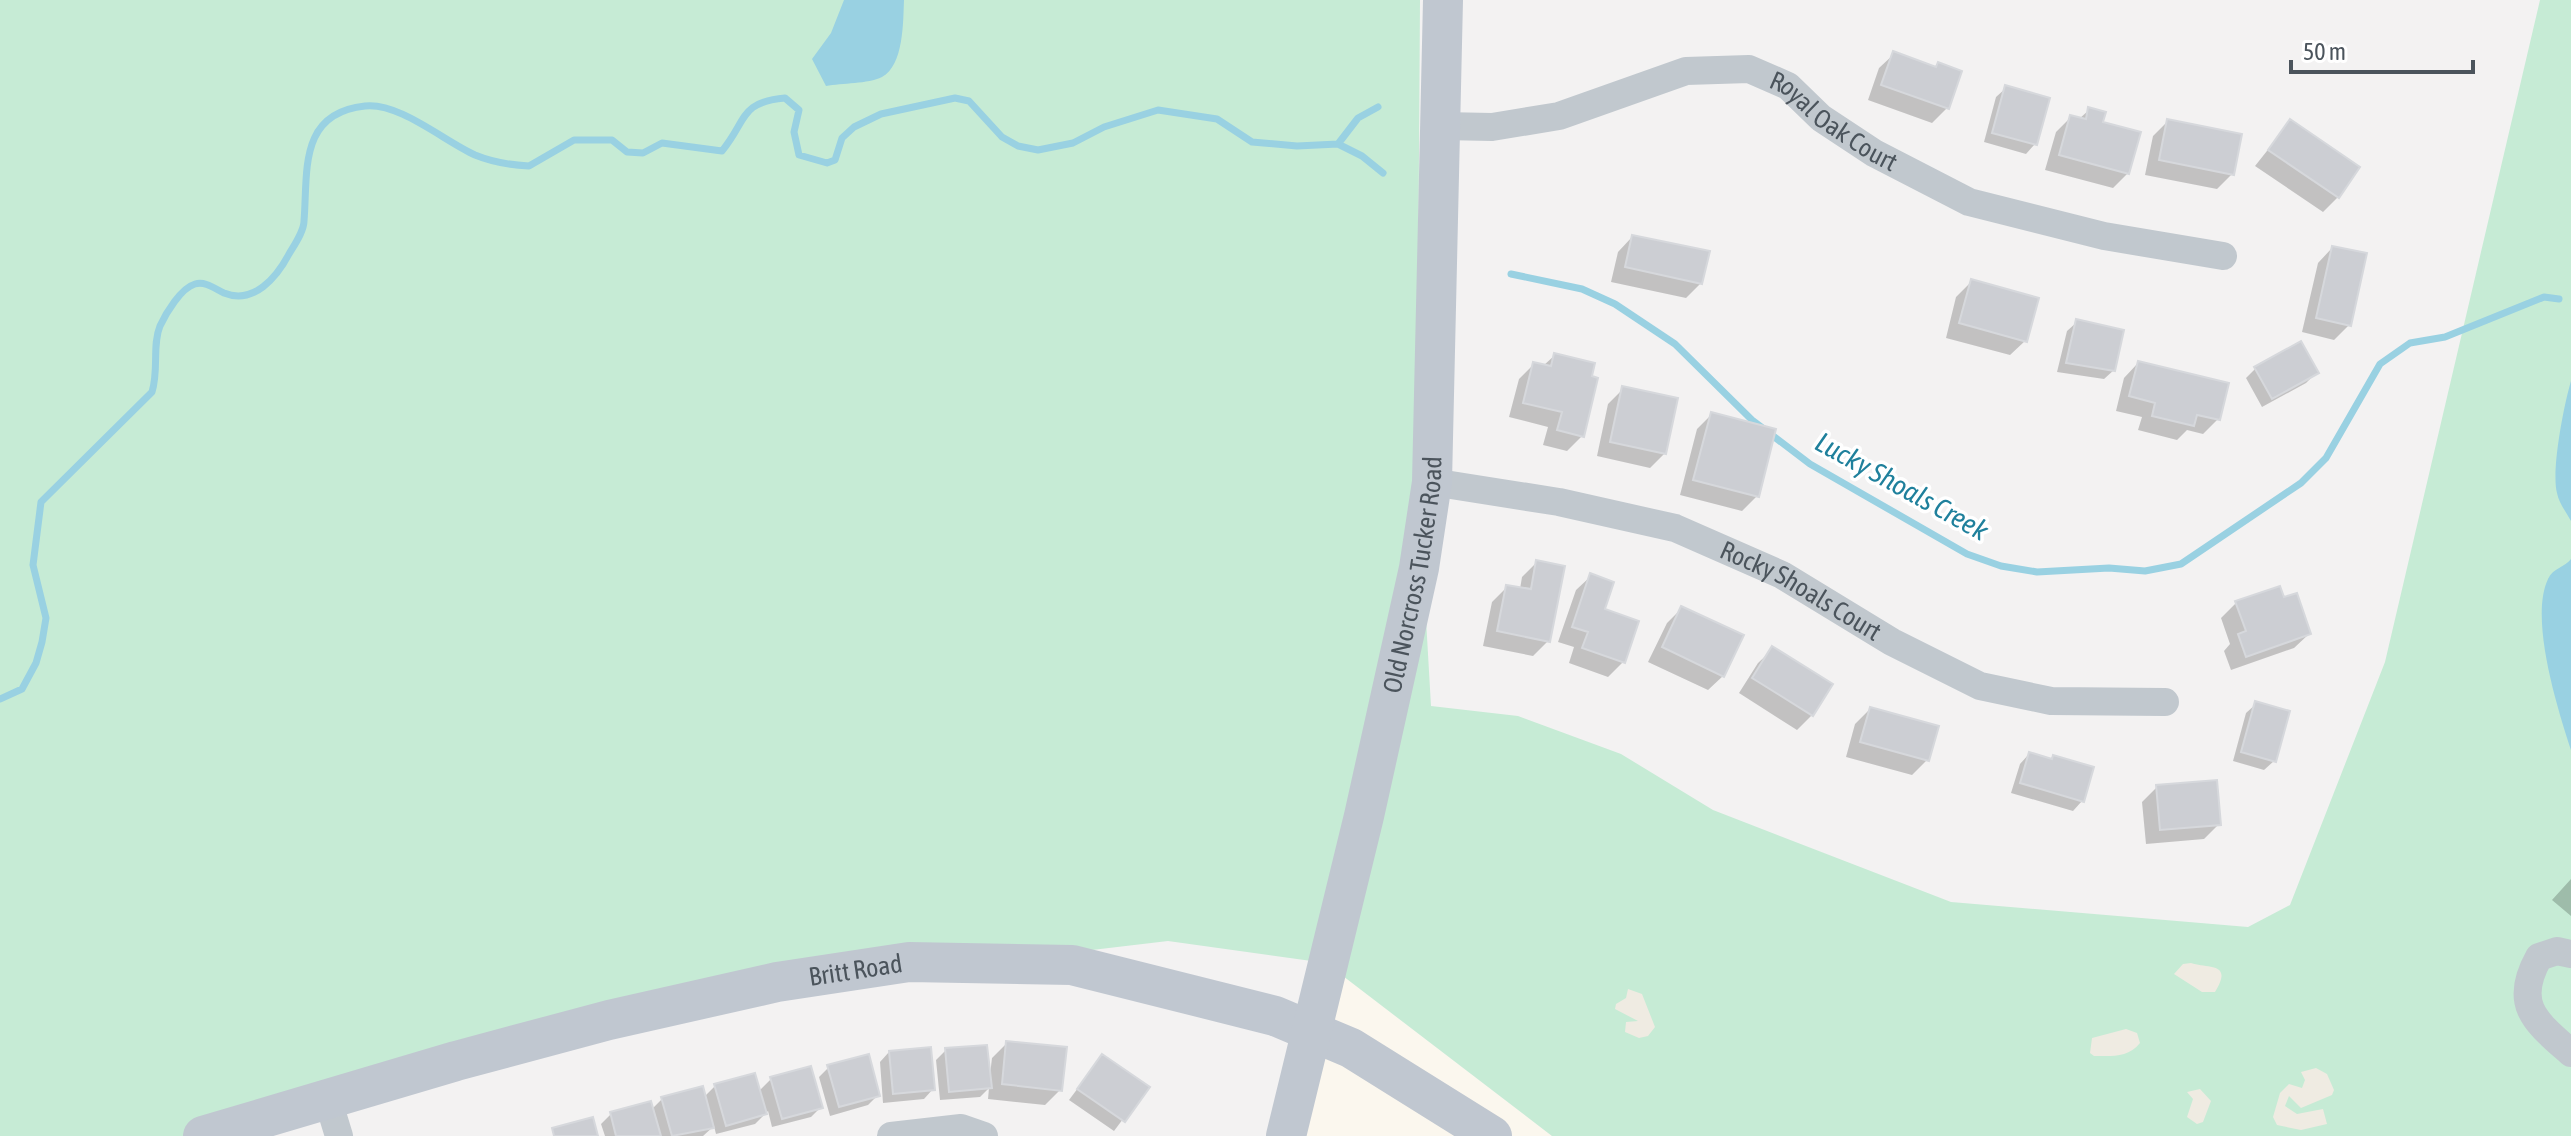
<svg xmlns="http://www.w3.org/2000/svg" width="2571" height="1136" font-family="'Asap Condensed',sans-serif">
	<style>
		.commercial { fill: #fbf7ee }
		.green { fill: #c6ebd5 }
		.sand { fill: #efebe2 }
		.water { fill: #99d1e2 }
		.shadow { fill: #0003 }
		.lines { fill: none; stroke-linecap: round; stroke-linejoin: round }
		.stream { stroke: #99d1e2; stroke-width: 7 }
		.building { fill: #ccced3; stroke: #d6d8dc; stroke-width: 2 }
		.street { stroke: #c1c8ce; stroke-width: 28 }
		.secondary { stroke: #c0c7d0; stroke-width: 40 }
		.labels { text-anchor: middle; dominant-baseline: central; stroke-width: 7; stroke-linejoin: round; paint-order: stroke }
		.street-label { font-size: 26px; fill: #4b545c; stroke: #fff }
		.water-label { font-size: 28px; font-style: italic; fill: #1f809c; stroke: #fff }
	</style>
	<rect width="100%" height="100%" fill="#f3f2f2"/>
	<path class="commercial" d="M1326 963 1552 1136H1284Z"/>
	<path class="green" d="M0 0H1420L1417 463 1431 706 1518 716 1621 754 1713 810 1951 902 2248 927 2290 905 2385 662 2540 0H2571V1136H1552L1326 963 1168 941 948 967 524 1026 239 1136H0Z"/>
	<path class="sand" d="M2191 963C2207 969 2234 961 2215 992H2202L2174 974 2183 964Z
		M1628 989 1642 994 1655 1027 1648 1036 1639 1038 1625 1032 1626 1022 1638 1021 1615 1009 1616 1004 1626 998Z
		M2126 1029 2137 1033 2140 1043C2128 1058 2112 1056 2094 1056L2090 1053 2092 1038Z
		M2316 1068 2327 1074 2334 1090 2332 1095 2301 1108 2289 1096 2285 1106 2297 1114 2323 1109 2327 1124 2301 1130 2277 1125 2273 1117 2280 1093 2289 1084 2302 1088 2305 1080 2301 1072Z
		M2200 1089 2211 1101 2203 1122 2197 1124 2187 1117 2193 1099 2187 1092Z"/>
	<path class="water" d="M844 0H904C903 22 904 65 882 77 868 84 842 83 826 86L812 59 831 33Z
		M2571 381V521C2566 512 2559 503 2557 493 2551 471 2564 404 2571 381Z
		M2571 559V750C2558 710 2529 619 2548 579 2553 568 2565 567 2571 559Z"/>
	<path class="shadow" d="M1894 54 1935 68 1938 64 1947 108 1932 123 1868 100 1879 68Z
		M2006 88 2035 144 2026 154 1984 142 1996 97Z
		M2089 110 2101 123 2128 173 2113 188 2045 170 2056 132 2071 117 2079 119Z
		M2168 121 2232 174 2217 189 2145 175 2153 136Z
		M2290 122 2338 197 2323 212 2255 166Z
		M1632 237 1701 283 1686 298 1611 282 1618 252Z
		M2332 248 2349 325 2334 340 2302 332 2318 263Z
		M1971 282 2025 341 2010 355 1946 338 1956 297Z
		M2077 322 2114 370 2104 379 2057 372 2067 331Z
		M1555 355 1582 436 1567 451 1543 445 1548 427 1509 417 1519 379 1534 364 1543 366Z
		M2138 363 2218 419 2203 434 2187 430 2177 440 2138 430 2142 417 2116 411 2124 378Z
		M2255 369 2316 373 2306 383 2262 407 2246 378Z
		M1623 389 1665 453 1650 468 1597 456 1608 404Z
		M1712 414 1757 496 1742 511 1680 495 1697 429Z
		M1537 562 1548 641 1533 656 1483 646 1492 602 1507 587 1520 589 1522 577Z
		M1591 576 1623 662 1608 677 1569 663 1574 647 1558 642 1576 590Z
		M2282 600 2309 634 2294 648 2231 670 2224 651 2230 644 2221 618 2236 603Z
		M1682 608 1723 676 1708 690 1648 662 1667 623Z
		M1773 649 1812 715 1797 730 1739 693 1758 663Z
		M2256 704 2274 761 2264 770 2233 761 2246 713Z
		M1870 709 1927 760 1912 775 1846 757 1855 724Z
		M2029 754 2050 760 2054 757 2082 801 2073 811 2011 793 2020 764Z
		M2157 787 2219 824 2204 839 2146 844 2142 802Z
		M2571 879V916L2552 900Z
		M1007 1043 1060 1090 1045 1105 988 1099 989 1088 980 1097 940 1100 936 1060 946 1050 990 1075 992 1058Z
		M889 1052 933 1089 924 1099 883 1103 880 1062Z
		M1102 1056 1147 1087 1114 1131 1069 1100Z
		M829 1067 878 1095 868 1105 830 1116 819 1077Z
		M771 1079 821 1107 811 1117 772 1127 768 1111 755 1124 716 1134 714 1126 703 1136H605L601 1124 611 1114 651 1110 662 1099 704 1097 715 1086 759 1091Z"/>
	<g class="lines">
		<path class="stream" d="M1338 144 1358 118 1378 107
			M1511 274 1582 289 1615 304 1675 344 1752 420 1810 464 1967 554 2001 566 2037 572 2109 568 2145 571 2181 564 2301 483 2326 458 2380 364 2410 343 2445 337 2544 297 2559 299
			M0 699 22 689 36 663 42 642 46 618 33 565 41 502 152 392C159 370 152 345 160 326 166 313 181 288 195 284 206 281 215 289 224 293 254 305 277 277 289 254 295 244 304 231 304 221 308 172 298 113 365 106 399 102 444 141 475 155 492 162 510 165 529 166L574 140H612L627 152 643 153 662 143 722 151C747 121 739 102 785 98L799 110 794 132 799 155 827 163 835 160 842 138 854 127 881 114 955 98 969 101 1002 137 1018 146 1038 150 1073 143 1104 127 1158 110 1217 119 1252 142 1297 146 1338 144 1362 156 1383 173"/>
	</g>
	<path class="building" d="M1893 51 1936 67 1938 62 1962 71 1949 109 1881 85Z
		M2005 85 2050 98 2037 145 1992 133Z
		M2088 107 2106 112 2103 122 2141 132 2129 174 2059 155 2070 115 2086 119Z
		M2167 119 2242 134 2234 175 2159 160Z
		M2290 119 2360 167 2339 198 2268 150Z
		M1632 235 1710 251 1702 284 1625 267Z
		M2332 246 2367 253 2351 326 2316 318Z
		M1971 279 2039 298 2027 342 1959 323Z
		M2076 319 2124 330 2115 371 2066 363Z
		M2301 341 2319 373 2272 399 2254 367Z
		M1554 353 1595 363 1592 376 1598 378 1584 437 1557 430 1562 412 1523 403 1533 362 1551 366Z
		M2138 361 2229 383 2220 420 2197 415 2194 426 2152 416 2155 403 2129 396Z
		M1622 386 1678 398 1666 454 1610 442Z
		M1711 412 1776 429 1759 497 1693 480Z
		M1536 560 1565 566 1550 642 1497 631 1506 585 1531 589Z
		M1590 573 1614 582 1605 609 1639 621 1625 663 1582 648 1588 632 1572 627Z
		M2280 586 2284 597 2297 593 2311 634 2246 657 2238 634 2246 631 2235 601Z
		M1681 606 1744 635 1724 677 1662 647Z
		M1772 646 1833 684 1813 716 1752 678Z
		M2255 701 2290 711 2276 762 2241 752Z
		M1870 707 1939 726 1929 761 1860 742Z
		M2029 752 2052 759 2053 755 2094 767 2084 802 2020 783Z
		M2217 780 2221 825 2160 830 2156 785Z
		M1006 1041 1067 1047 1062 1091 1002 1084Z
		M987 1045 992 1088 949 1092 945 1048Z
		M931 1047 935 1090 893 1094 889 1051Z
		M869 1054 880 1096 839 1107 827 1065Z
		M1102 1054 1150 1087 1125 1122 1077 1089Z
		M811 1066 823 1108 782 1119 770 1077Z
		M755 1073 767 1114 726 1126 714 1084Z
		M703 1086 714 1128 672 1136 661 1097Z
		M651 1101 661 1136H616L610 1112Z
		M593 1117 598 1136H554L552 1128Z"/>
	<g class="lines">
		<g class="street">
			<path id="s1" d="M1442 126 1492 127 1559 116 1686 71 1749 69 1788 86 1821 118 1874 153 1969 202 2104 236 2223 256"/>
			<path id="s2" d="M1432 482 1559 502 1675 528 1782 575 1892 642 1980 686 2051 701 2165 702"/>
			<path d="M2571 954 2557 951 2539 957C2512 1005 2536 1022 2571 1053"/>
			<path d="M328 1100 339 1136"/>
			<path d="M891 1136 961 1128 984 1136"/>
		</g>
		<g class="secondary">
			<path id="s3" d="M203 1136 456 1061 609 1020 777 982 909 962 1072 965 1275 1016 1351 1048 1492 1136"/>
			<path id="s4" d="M1286 1136 1364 816 1419 568 1432 482 1443 0"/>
		</g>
	</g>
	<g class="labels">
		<g class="street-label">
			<text stroke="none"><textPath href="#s1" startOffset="416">Royal Oak Court</textPath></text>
			<text stroke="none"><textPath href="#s4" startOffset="576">Old Norcross Tucker Road</textPath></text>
			<text stroke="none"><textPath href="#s2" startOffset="388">Rocky Shoals Court</textPath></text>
			<text stroke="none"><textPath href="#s3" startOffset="674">Britt Road</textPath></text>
		</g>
		<g class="water-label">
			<text transform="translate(1902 486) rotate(29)">Lucky Shoals Creek</text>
		</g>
	</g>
	<path d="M2291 60v12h182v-12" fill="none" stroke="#4b545c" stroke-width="4"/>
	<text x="2303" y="60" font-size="24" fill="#4b545c" stroke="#ffffff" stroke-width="6" paint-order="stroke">50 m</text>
</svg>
